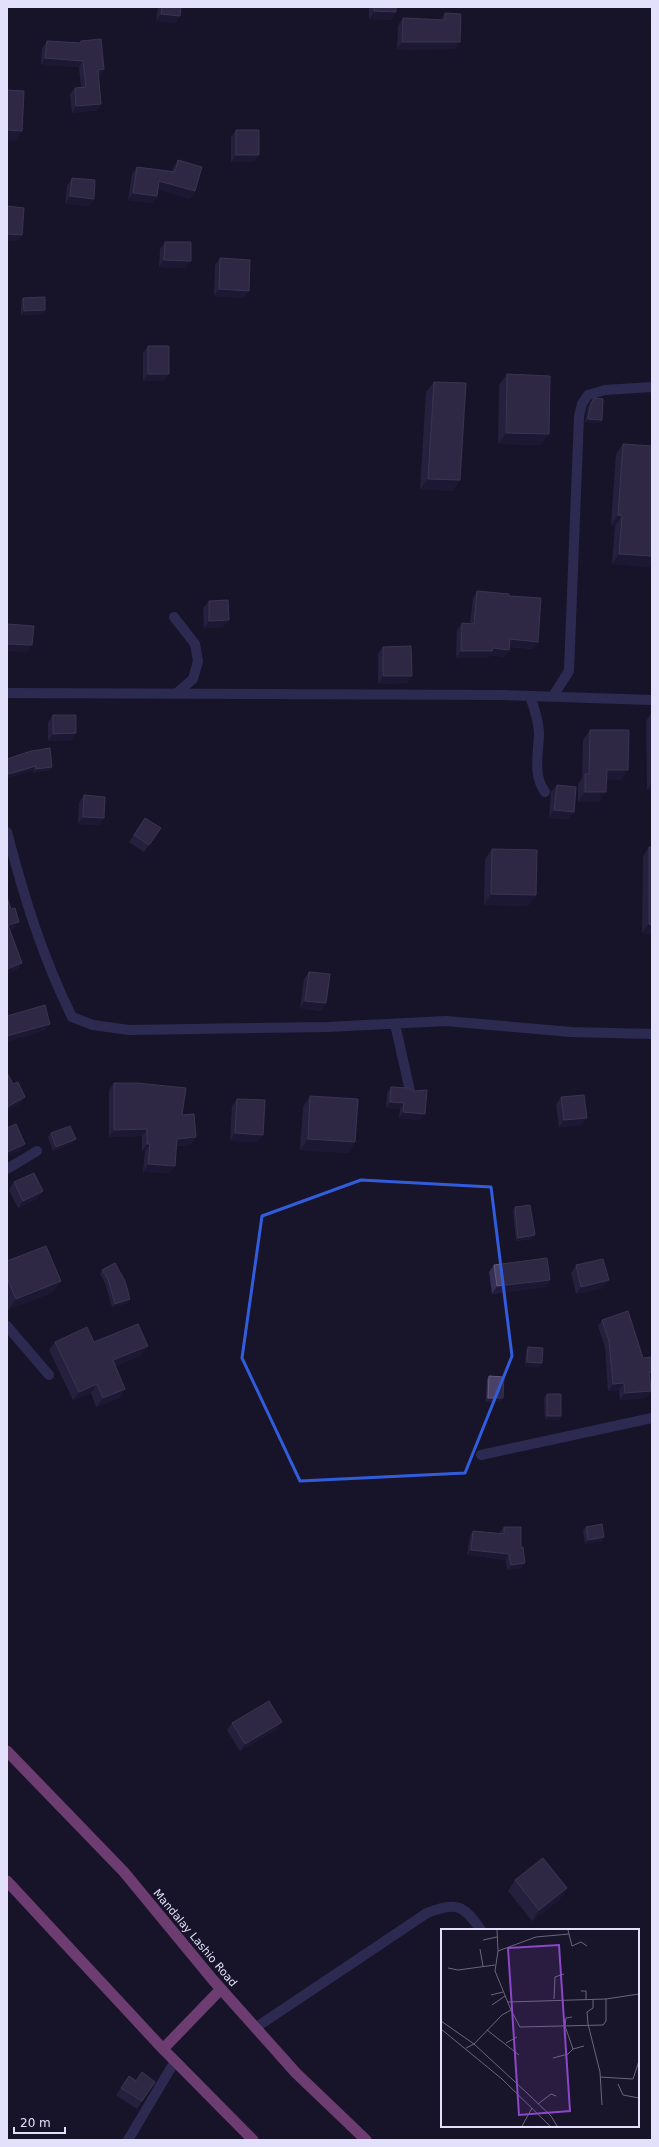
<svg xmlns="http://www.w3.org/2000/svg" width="659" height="2147" font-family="'DejaVu Sans',sans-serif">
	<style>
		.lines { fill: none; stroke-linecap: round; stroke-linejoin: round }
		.minor { stroke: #484582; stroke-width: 10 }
		.trunk { stroke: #d66fca; stroke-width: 11 }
		.wall { fill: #372f55 }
		.shaded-wall { fill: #231c3c }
		.building { fill: #494266; stroke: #625b7e }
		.marked { fill: none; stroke: #315ddc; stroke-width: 3; stroke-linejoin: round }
		.labels { text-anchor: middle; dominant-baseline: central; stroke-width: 3; stroke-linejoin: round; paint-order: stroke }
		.street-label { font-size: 11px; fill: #e3e0fb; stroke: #181429 }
		.inset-road { fill: none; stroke: #69667d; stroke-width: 1 }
		.view { fill: #8b47c8; fill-opacity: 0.15; stroke: #8b47c8; stroke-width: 2 }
		.inset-edge { fill: none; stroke: #e3e0fb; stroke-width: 2 }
	</style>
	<rect width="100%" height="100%" fill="#181429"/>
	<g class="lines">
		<path class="minor" d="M174 617 195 644 198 661 193 679 178 692
			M7 693 504 695 652 700
			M530 696C534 707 538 719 539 732 539 752 532 774 545 792
			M553 696 569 671 579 416 582 404 588 395 605 390 652 387
			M7 832C24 897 42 956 72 1017L93 1025 129 1030 327 1027 446 1021 571 1032 652 1034
			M395 1024 410 1091
			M7 1169 37 1151
			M7 1326 49 1375
			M481 1455 652 1418
			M255 2028 427 1913C456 1902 463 1904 481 1930
			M128 2140 175 2061"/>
		<path class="trunk" d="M7 1751 124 1872 213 1980 296 2073 366 2140
			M7 1881 163 2049 253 2140
			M163 2049 221 1989"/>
	</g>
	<path class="wall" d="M158 7H181L175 23 156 21Z
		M350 7H396V12L391 20 369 19V8Z
		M445 13 455 49 397 50 398 26 403 18 441 20Z
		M47 41 79 43 81 41 104 69 100 76H98L101 104 97 110 72 113 70 94 75 88 81 87 79 67 41 65 42 48Z
		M236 130 254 162H231V137Z
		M178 160 195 191 190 199 158 189 157 196 152 203 128 200 132 174 137 167 172 171 173 168Z
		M72 178 94 199 89 206 65 204 67 186Z
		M165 242 185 268 159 267 160 249Z
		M220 258 244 298 214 296 215 265Z
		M23 298 45 310 43 314 21 315V301Z
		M148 346 169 374 164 381H143V353Z
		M507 374 541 445 498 444 499 385Z
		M434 382 460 480 453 491 420 489 426 392Z
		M594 398 602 420 599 423 585 422 588 407Z
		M623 444 652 446V567L612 564 615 526 611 525 616 454Z
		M477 591 509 596 533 649 510 647 509 650 504 657 490 655 488 658H456L457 630 462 623H470L473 598Z
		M209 601 223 627 204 628 203 608Z
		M383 647 412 676 407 683 378 684V654Z
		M652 712V790H647L646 721Z
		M53 715 76 733 71 741H48V722Z
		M590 730 621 780H607L599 802H578V784L582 778 583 740Z
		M7 759 52 767 50 770 33 773V770L7 778Z
		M557 785 569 819 549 818 551 792Z
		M84 795 104 818 99 825 78 824 79 803Z
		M145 818 161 828 144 852 129 842Z
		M649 847 652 934 642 933 643 856Z
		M492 849 536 895 528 906 484 905 485 859Z
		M309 972 326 1003 321 1011 300 1008 304 979Z
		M114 1083 182 1115 191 1145 177 1146 170 1173 143 1172 145 1151H142V1136L109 1137V1090Z
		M391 1087 420 1120 399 1118 400 1109 386 1108 387 1093Z
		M310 1096 355 1142 348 1153 300 1150 303 1107Z
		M561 1097 582 1125 559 1127 556 1105Z
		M237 1099 258 1142 230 1141 232 1106Z
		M51 1133 73 1143 53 1151 48 1137Z
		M14 1182 38 1198 18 1208 9 1190Z
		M515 1207 532 1239 516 1241 513 1211Z
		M7 1261 61 1281 53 1292 8 1310 7 1307Z
		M494 1265 550 1280 545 1287 492 1294 489 1272Z
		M576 1265 603 1288 576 1294 571 1273Z
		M102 1270 130 1299 127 1303 112 1307 105 1283 100 1274Z
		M602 1320 643 1358 652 1380 650 1379 651 1391 646 1398 620 1400 619 1390 608 1391 605 1347 598 1326Z
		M55 1342H94L141 1355 115 1366 125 1389 119 1398 96 1407 91 1393 73 1400 49 1350Z
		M528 1347 542 1363 540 1367 525 1366 526 1351Z
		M489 1376 503 1398 501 1402H486L487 1380Z
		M547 1394 561 1416 559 1420H545L544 1398Z
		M504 1527 521 1548 525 1563 521 1568 507 1570 506 1560 467 1555 470 1536 473 1531 500 1533V1532Z
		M586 1527 602 1541 585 1544 583 1531Z
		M232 1723 277 1729 240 1751 227 1730Z
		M515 1880 560 1899 532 1921 508 1891Z
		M129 2076 136 2080 155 2082 137 2109 116 2095Z"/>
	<path class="shaded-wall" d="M350 7H370L369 8Z
		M374 11 396 12 391 20 369 19Z
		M161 14 180 16 175 23 156 21Z
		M402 42H460L455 49 397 50Z
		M45 58 83 61 79 67 41 65Z
		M104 69 100 76H93L98 70Z
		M101 104 97 110 72 113 76 106Z
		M7 130 22 131 15 142 7 141Z
		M236 155H259L254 162H231Z
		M159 181 195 191 190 199 154 188Z
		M133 193 157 196 152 203 128 200Z
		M70 196 94 199 89 206 65 204Z
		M7 234 22 235 17 241H7Z
		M164 260 191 261 185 268 159 267Z
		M219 289 249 291 244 298 214 296Z
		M45 310 43 314 21 315 24 311Z
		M148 374H169L164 381H143Z
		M588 419 602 420 599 423 585 422Z
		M506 433 549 434 541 445 498 444Z
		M428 479 460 480 453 491 420 489Z
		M618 515 622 516 615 526 611 525Z
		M619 554 652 556V567L612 564Z
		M229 620 223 627 204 628 209 621Z
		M510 639 538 642 533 649 505 646Z
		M7 644 32 645 27 653 7 651Z
		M493 648 509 650 504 657 490 655 488 658H456L461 651Z
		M383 676H412L407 683 378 684Z
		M76 733 71 741H48L53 734Z
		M36 766 33 770 7 778 9 774Z
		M52 767 50 770 33 773 36 769Z
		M607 770H628L621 780H600Z
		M652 783V790H647Z
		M585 792H606L599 802H578Z
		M554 810 574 812 569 819 549 818Z
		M83 817 104 818 99 825 78 824Z
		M491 894 536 895 528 906 484 905Z
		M19 922 15 928 7 931 8 925Z
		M649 924 652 925V934L642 933Z
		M22 963 17 970 7 974V969Z
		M305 1001 326 1003 321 1011 300 1008Z
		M50 1024 45 1031 7 1042V1036Z
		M25 1097 21 1103 7 1111V1107Z
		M390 1102 404 1103 400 1109 386 1108Z
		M403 1112 425 1114 420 1120 399 1118Z
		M587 1118 582 1125 559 1127 564 1120Z
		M147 1129 142 1136 109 1137 114 1130Z
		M235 1133 263 1135 258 1142 230 1141Z
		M196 1137 191 1145 172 1146 177 1139Z
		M76 1139 73 1143 53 1151 56 1147Z
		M308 1139 355 1142 348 1153 300 1150Z
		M25 1144 20 1151 7 1157V1152Z
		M147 1144H150L145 1151H142Z
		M148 1164 175 1166 170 1173 143 1172Z
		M43 1191 38 1198 18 1208 23 1201Z
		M535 1235 532 1239 516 1241 518 1238Z
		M550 1280 545 1287 492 1294 497 1286Z
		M609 1280 603 1288 576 1294 581 1287Z
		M61 1281 53 1292 8 1310 16 1299Z
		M130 1299 127 1303 112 1307 115 1304Z
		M148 1346 141 1355 107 1369 113 1360Z
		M527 1362 542 1363 540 1367 525 1366Z
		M649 1372 652 1373V1380L645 1379Z
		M624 1383 619 1390 608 1391 613 1384Z
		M97 1384 91 1393 73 1400 79 1392Z
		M125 1389 119 1398 96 1407 103 1398Z
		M651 1391 646 1398 620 1400 625 1393Z
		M488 1398H503L501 1402H486Z
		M547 1416H561L559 1420H545Z
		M604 1537 602 1541 585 1544 588 1540Z
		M471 1550 509 1554 506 1560 467 1555Z
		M525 1563 521 1568 507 1570 511 1565Z
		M282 1722 277 1729 240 1751 245 1744Z
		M567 1888 560 1899 532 1921 539 1910Z"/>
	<path class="building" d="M162 7H181L180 16 161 14Z
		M374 7H396V12L374 11Z
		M445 13 461 14 460 42H402L403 18 445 20Z
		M101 39 104 69 98 70 101 104 76 106 75 88 86 87 83 61 45 58 47 41 81 43V41Z
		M7 90 24 91 22 131 7 130Z
		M236 130H259V155H236Z
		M178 160 202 167 195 191 159 181 157 196 133 193 137 167 175 172Z
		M72 178 95 180 94 199 70 196Z
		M7 206 24 208 22 235 7 234Z
		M165 242H191V261L164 260Z
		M220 258 250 260 249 291 219 289Z
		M45 297V310L24 311 23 298Z
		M148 346H169V374H148Z
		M507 374 550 376 549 434 506 433Z
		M434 382 466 383 460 480 428 479Z
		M594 398 603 399 602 420 588 419 591 403Z
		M623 444 652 446V556L619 554 622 516 618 515Z
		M477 591 509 594V596L541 598 538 642 510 639 509 650 493 648 492 651H461L462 623 474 624Z
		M228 600 229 620 209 621V601Z
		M7 624 34 626 32 645 7 644Z
		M411 646 412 676H383V647Z
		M53 715H76V733L53 734Z
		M590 730H629L628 770H607L606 792H585V774H589Z
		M50 748 52 767 36 769V766L9 774 7 768V759L31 751Z
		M557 785 576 787 574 812 554 810Z
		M84 795 105 797 104 818 83 817Z
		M145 818 161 828 149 845 134 835Z
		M649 847H652V925L649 924Z
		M492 849 537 850 536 895 491 894Z
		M7 897 11 909 15 908 19 922 8 925 22 963 7 969Z
		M309 972 330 974 326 1003 305 1001Z
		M45 1005 50 1024 7 1036V1016Z
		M7 1073 13 1084 18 1082 25 1097 7 1107Z
		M114 1083H137L186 1088 182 1115 194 1114 196 1137 177 1139 175 1166 148 1164 150 1144H147V1129L114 1130Z
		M391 1087 409 1088 413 1091 427 1090 425 1114 403 1112 404 1103 390 1102Z
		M584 1095 587 1118 564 1120 561 1097Z
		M310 1096 358 1099 355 1142 308 1139Z
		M237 1099 265 1100 263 1135 235 1133Z
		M16 1124 25 1144 7 1152V1128Z
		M70 1126 76 1139 56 1147 51 1133Z
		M34 1173 43 1191 23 1201 14 1182Z
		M530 1205 535 1235 518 1238 515 1207Z
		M46 1246 61 1281 16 1299 7 1278V1261Z
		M547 1258 550 1280 497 1286 494 1265Z
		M603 1259 609 1280 581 1287 576 1265Z
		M115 1263 125 1281 130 1299 115 1304 108 1279 102 1270Z
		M628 1311 643 1358 652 1357V1373L649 1372 651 1391 625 1393 624 1383 613 1384 609 1341 602 1320Z
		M138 1324 148 1346 113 1360 125 1389 103 1398 97 1384 79 1392 55 1342 87 1327 94 1342Z
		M528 1347 543 1348 542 1363 527 1362Z
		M489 1376 504 1377 503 1398H488Z
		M547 1394H561V1416H547Z
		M602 1524 604 1537 588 1540 586 1527Z
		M504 1527H521V1548L523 1547 525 1563 511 1565 509 1554 471 1550 473 1531 504 1534Z
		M269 1701 282 1722 245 1744 232 1723Z
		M543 1858 567 1888 539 1910 515 1880Z
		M142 2072 155 2082 142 2101 121 2088 129 2076 136 2081Z"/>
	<path d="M0 0H659V2147H0ZM361 1180 491 1187 512 1356 465 1473 300 1481 242 1358 262 1216Z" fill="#181429" fill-opacity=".55" fill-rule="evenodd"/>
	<path class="marked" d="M361 1180 491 1187 512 1356 465 1473 300 1481 242 1358 262 1216Z"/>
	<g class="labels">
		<g class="street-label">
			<text transform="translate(195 1938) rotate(50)">Mandalay Lashio Road</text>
		</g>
	</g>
	<g transform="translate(441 1929)">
		<rect width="198" height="198" fill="#181429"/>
		<path class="inset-road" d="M56 1 57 22 54 42 70 81M127 1 131 17 140 13 146 17M42 11 56 8M39 20 42 37M57 22 95 8 128 5M7 39 17 41 54 36M140 62H145V70M50 66 62 63M113 70 114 48 123 45M67 73 165 70M51 76 64 67M131 88 125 89 124 97 132 120 143 117M0 92 33 115 86 164 110 187 116 197M147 95 159 143 161 176M147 95 146 83 152 79V71M0 100 61 150 109 197M46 101 78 126M65 114 76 108M25 119 33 115 61 86 70 81 79 98 162 96 165 92V70L198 65M112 129 127 125 132 120M159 148 192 150 198 132M177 155 182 166 198 169M97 175 110 165 115 167M81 197 91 179"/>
		<path class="view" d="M118 16 129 182 78 186 67 19Z"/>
		<rect width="198" height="198" class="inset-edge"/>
	</g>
	<rect width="659" height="2147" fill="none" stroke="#e3e0fb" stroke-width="16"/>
	<path d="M14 2127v6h51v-6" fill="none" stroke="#e3e0fb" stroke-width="2"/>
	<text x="20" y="2127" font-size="12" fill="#e3e0fb" stroke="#181429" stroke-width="3" paint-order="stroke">20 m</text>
</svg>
